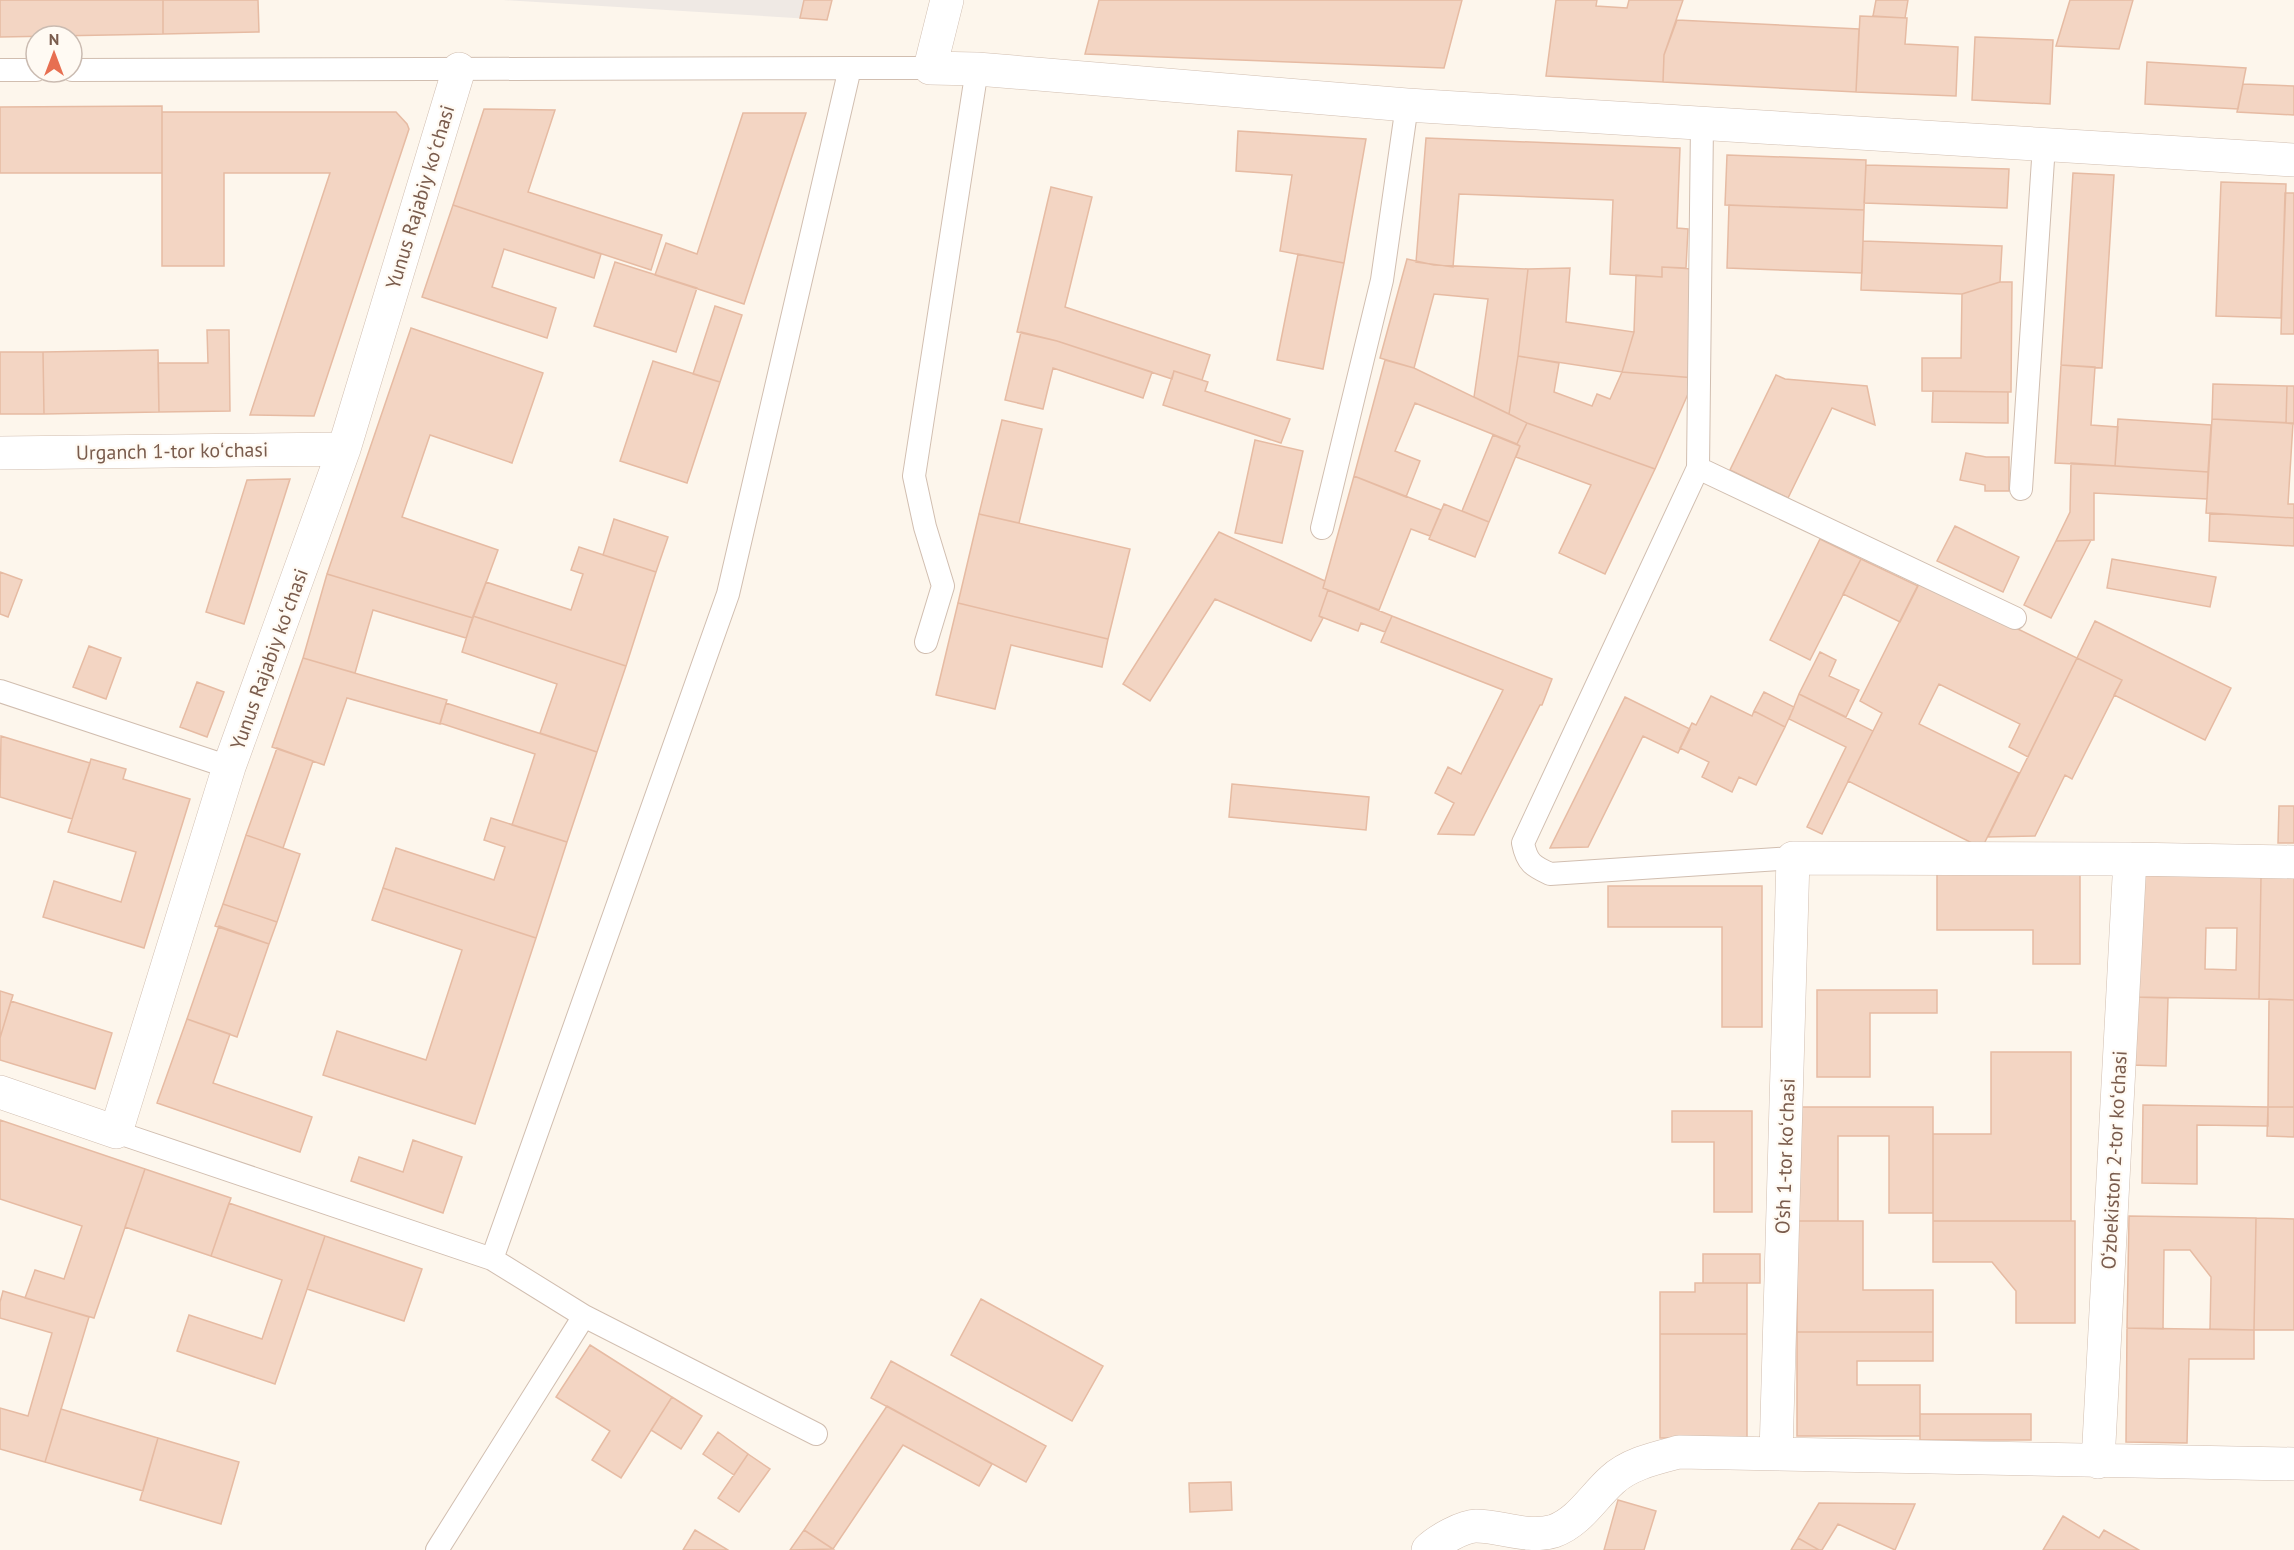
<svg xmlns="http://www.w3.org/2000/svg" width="2294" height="1550" font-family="'PT Sans',sans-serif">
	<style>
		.industrial { fill: #efe9e4 }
		.building { fill: #f3d5c3; stroke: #e6bba3; stroke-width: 1.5; fill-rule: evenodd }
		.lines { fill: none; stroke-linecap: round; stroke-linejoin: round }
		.service-casing { stroke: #d1beb0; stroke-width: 24 }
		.minor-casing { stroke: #d1beb0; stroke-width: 34 }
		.service { stroke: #fff; stroke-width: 22 }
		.minor { stroke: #fff; stroke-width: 33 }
		.labels { text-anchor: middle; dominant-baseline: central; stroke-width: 4.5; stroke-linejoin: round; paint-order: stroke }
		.street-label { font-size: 20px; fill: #7a5c4d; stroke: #fffaf3 }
	</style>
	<rect width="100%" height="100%" fill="#fdf6ec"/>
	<path class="industrial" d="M503 0H832L827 20Z"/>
	<path class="building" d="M0 0H163V34L0 37Z
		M163 0H258L259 32 163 34Z
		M804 0H832L827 20 800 18Z
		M1099 0H1462L1444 68 1085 54Z
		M1556 0H1597L1596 6 1627 8 1629 0H1683L1664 55 1663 82 1546 76Z
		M1876 0H1908L1905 18 1873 16Z
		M2070 0H2133L2119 49 2056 46Z
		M1860 16 1907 18 1905 44 1958 47 1956 96 1856 92Z
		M1677 20 1859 29 1856 92 1663 82 1664 55Z
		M1975 37 2053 40 2050 104 1972 100Z
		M2147 62 2246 68 2238 109 2145 104Z
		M2243 84 2294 86V115L2237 112Z
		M162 106V173H0V107Z
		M484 109 555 110 528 192 662 235 651 270 453 205Z
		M162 112H396L407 124 409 129 314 416 250 415 330 173H224V266H162Z
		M743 113H806L744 304 655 275 666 243 697 254Z
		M1238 131 1366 139 1344 263 1280 251 1292 175 1236 171Z
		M1426 138 1680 148 1677 228 1688 229 1686 268 1662 267V277L1610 274 1613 200 1459 194 1453 267 1416 262Z
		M1727 155 1866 160 1864 210 1725 205Z
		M1866 165 2009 169 2007 208 1864 203Z
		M2073 173 2114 175 2102 368 2061 365Z
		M2221 182 2286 184 2281 318 2216 316Z
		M1051 187 1092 197 1065 307 1210 355 1202 380 1174 371 1172 379 1057 341 1017 332Z
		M2285 193H2294V334H2281Z
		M453 205 601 254 594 278 504 249 492 287 556 308 547 338 422 297Z
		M1729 205 1864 210 1862 273 1727 268Z
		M1863 241 2002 246 2000 282 1962 294 1861 290Z
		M1298 254 1344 263 1323 369 1277 360Z
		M1407 259 1434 265 1528 269 1518 356 1509 414 1474 397 1488 299 1434 294 1414 368 1380 358Z
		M615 262 697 288 676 352 594 326Z
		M1662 267 1694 269 1695 378 1622 372 1634 332 1636 275 1662 277Z
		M1570 268 1566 322 1634 332 1622 372 1518 356 1528 269Z
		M2000 282H2012L2011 392 1922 391V358H1961L1962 294Z
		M715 306 742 315 720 382 693 374Z
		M411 328 543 373 512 463 430 435 402 517 498 550 473 618 327 574Z
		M207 330H229L230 411 159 412 158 363H208Z
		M1021 332 1057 341 1152 372 1143 398 1053 368 1043 409 1005 400Z
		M158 350 159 412 44 414 43 352Z
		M0 352H43L44 414H0Z
		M1518 356 1559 363 1554 392 1592 406 1597 394 1610 399 1622 372 1695 378 1655 469 1527 423 1509 414Z
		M1385 360 1414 368 1527 423 1517 444 1415 403 1395 451 1420 461 1406 497 1354 476Z
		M653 361 720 382 687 483 620 461Z
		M2061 365 2095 367 2091 425 2118 427 2115 466 2055 463Z
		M1174 371 1208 382 1205 391 1290 419 1281 443 1163 405Z
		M1776 375 1785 379 1867 386 1875 425 1832 408 1788 498 1730 470Z
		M2213 384 2287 386 2286 423 2212 419Z
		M2287 386H2294V424L2286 423Z
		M1933 391 2008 392V423L1932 422Z
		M2118 419 2211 425 2208 472 2115 466Z
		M2212 419 2293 423 2288 504H2294V518L2206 513Z
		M1002 420 1042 429 1019 523 979 514Z
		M1527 423 1655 469 1605 574 1559 553 1591 485 1516 457 1520 446 1517 444Z
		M1493 435 1520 446 1489 522 1462 511Z
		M1255 440 1303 451 1282 543 1235 533Z
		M1966 453 1986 457H2009V491H1985V485L1960 480Z
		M2071 463 2208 472 2207 499 2094 493V540L2056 541 2070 512Z
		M1354 476 1441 510 1430 536 1411 529 1379 610 1323 588Z
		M290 479 244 624 206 612 247 480Z
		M1444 504 1489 522 1475 557 1429 539Z
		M2210 513 2294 518V546L2209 541Z
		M979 514 1130 549 1108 639 958 603Z
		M614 519 668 537 656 572 603 555Z
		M1955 526 2019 557 2003 592 1937 561Z
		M1219 532 1325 581 1323 588 1328 590 1319 616 1323 618 1311 641 1215 599 1150 701 1123 684Z
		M1820 539 1861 559 1810 660 1770 640Z
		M2091 540 2051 618 2024 605 2056 541Z
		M579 547 656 572 626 666 473 616 486 582 571 610 583 574 571 570Z
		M1861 559 1918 586 1900 622 1843 594Z
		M2112 559 2216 577 2210 607 2107 588Z
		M0 572 22 580 8 617 0 614Z
		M327 574 473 618 466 638 373 610 355 673 303 658Z
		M1920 581 2077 658 2028 757 2009 747 2020 724 1939 684 1919 724 2019 773 1982 848 1848 781 1882 713 1860 701Z
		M1328 590 1392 616 1385 632 1361 623 1358 631 1319 616Z
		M958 603 1108 639 1102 667 1011 645 995 709 936 695Z
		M473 616 626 666 597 752 540 733 557 684 462 652Z
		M1392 616 1552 679 1542 705H1540L1474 835 1438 834 1454 803 1435 793 1448 767 1461 774 1503 690 1381 642Z
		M2095 621 2231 688 2205 740 2114 695 2122 680 2077 658Z
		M89 646 121 658 106 699 73 687Z
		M1820 652 1836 660 1829 676 1859 690 1846 717 1799 694Z
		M303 658 447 700 440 724 347 698 324 765 272 747Z
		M2077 658 2122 680 2072 779 2065 775 2035 836 1988 837Z
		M197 682 224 692 207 737 180 727Z
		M1764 692 1794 707 1785 727 1754 711Z
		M1799 694 1873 731 1822 834 1807 827 1846 747 1789 719Z
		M1711 696 1752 716 1754 711 1785 727 1756 785 1739 777 1732 792 1702 777 1709 762 1680 748 1692 723 1696 725Z
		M1625 697 1690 729 1678 753 1643 736 1588 847 1550 848Z
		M446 703 597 752 567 842 512 825 535 754 440 723Z
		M1 736 90 763 72 819 0 797Z
		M277 748 313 761 283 848 246 835Z
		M91 759 126 769 123 779 190 799 144 948 43 917 54 881 121 902 136 852 68 832Z
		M1232 784 1369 797 1366 830 1229 817Z
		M2279 806H2294V843H2278Z
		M491 818 567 842 536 938 383 888 396 848 494 880 505 847 484 840Z
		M246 835 300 854 277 922 223 904Z
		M1937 874H2080V964H2033V930H1937Z
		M2133 875 2261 877 2259 999 2131 997ZM2206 928H2237L2236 970 2205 969Z
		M2261 877 2294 878V1000L2259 999Z
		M1608 886H1762V1027H1722V927H1608Z
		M383 888 536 938 475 1124 323 1075 337 1031 426 1060 462 950 372 920Z
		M223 904 277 922 269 944 215 926Z
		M219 926 269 944 237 1037 187 1019Z
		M1817 990H1937V1013H1870V1077H1817Z
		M0 991 13 995 0 1038Z
		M2131 997 2168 998 2166 1066 2130 1065Z
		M2269 999 2294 1000V1107H2268Z
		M11 1001 112 1033 95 1089 0 1060V1038Z
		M187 1019 230 1034 213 1083 312 1117 300 1152 157 1103Z
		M1991 1052H2071V1221H1933V1134H1991Z
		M2143 1105 2268 1107V1126L2197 1125V1184L2142 1183Z
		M1797 1107H1933V1213H1889V1136H1838V1221H1797Z
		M2268 1107H2294V1137L2267 1136Z
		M1672 1111H1752V1212H1714V1142H1672Z
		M0 1120 145 1169 94 1318 25 1298 35 1270 64 1279 82 1226 0 1199Z
		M413 1140 462 1157 443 1213 351 1181 359 1157 403 1172Z
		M145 1169 231 1198 211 1256 125 1227Z
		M229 1203 325 1236 275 1384 177 1351 189 1315 262 1339 282 1280 211 1256Z
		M2129 1216 2256 1218 2254 1330 2210 1329 2211 1277 2190 1250H2164L2163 1329 2127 1328Z
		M2256 1218 2294 1219V1330H2254Z
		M1797 1221H1863V1290H1933V1332H1797Z
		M1933 1221H2075V1323H2016V1291L1992 1262H1933Z
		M325 1236 422 1269 404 1321 307 1289Z
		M1703 1254H1760V1283H1703Z
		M1695 1283H1747V1334H1660V1292H1695Z
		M3 1291 89 1317 45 1462 0 1449V1408L28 1416 52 1333 0 1318V1302Z
		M981 1299 1103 1366 1072 1421 951 1355Z
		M2127 1328 2254 1330V1359H2189L2187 1443 2126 1442Z
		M1797 1332H1933V1361H1857V1385H1920V1436H1797Z
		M1660 1334H1747V1438H1660Z
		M590 1345 672 1397 621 1478 592 1460 610 1431 556 1397Z
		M891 1361 1046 1446 1026 1482 871 1398Z
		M672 1397 702 1416 681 1449 651 1430Z
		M887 1406 992 1464 979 1486 903 1445 833 1549 804 1530Z
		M61 1409 158 1438 143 1491 45 1462Z
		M1920 1414H2031V1440H1920Z
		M718 1432 748 1454 734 1475 703 1454Z
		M158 1438 239 1462 221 1524 140 1500Z
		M748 1454 770 1469 739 1512 718 1498Z
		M1231 1482 1232 1510 1190 1512 1189 1483Z
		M1618 1500 1656 1511 1644 1550H1604Z
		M1819 1503 1915 1504 1895 1550 1838 1524 1822 1550H1819L1798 1538Z
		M2063 1516 2099 1538 2104 1530 2139 1550H2043Z
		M695 1530 728 1550H683Z
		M804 1530 833 1549 790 1550Z
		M1798 1538 1819 1550H1791Z"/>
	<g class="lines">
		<defs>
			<path id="service" d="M850 68H930
				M0 70H36
				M72 70 850 68 728 594 492 1259
				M1702 124 1698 468 1523 843C1527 863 1533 866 1550 874L1793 858
				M1698 468 2015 618
				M2021 489 2044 145
				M1322 528 1382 280 1407 105
				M926 642 943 586 925 527 914 476 977 69
				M0 691 229 767
				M116 1132 492 1259 584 1316 437 1550
				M584 1316 816 1434"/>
			<path id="minor" d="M947 0 930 68 977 69 1407 105 2294 160
				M0 453 344 449
				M0 1092 116 1132 229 767 344 449 459 69
				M1776 1454 1793 858 2130 859 2294 862
				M2098 1462 2130 859
				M1428 1550C1437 1541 1463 1526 1476 1526 1501 1526 1529 1539 1554 1531 1579 1522 1593 1497 1612 1480 1629 1464 1656 1458 1679 1452L2294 1464"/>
		</defs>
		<use href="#service" class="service-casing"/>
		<use href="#minor" class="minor-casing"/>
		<use href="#service" class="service"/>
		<use href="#minor" class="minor"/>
	</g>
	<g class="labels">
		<g class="street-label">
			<text transform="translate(420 197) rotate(-73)">Yunus Rajabiy koʻchasi</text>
			<text transform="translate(172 451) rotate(-1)">Urganch 1-tor koʻchasi</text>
			<text transform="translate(269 659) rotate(-70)">Yunus Rajabiy koʻchasi</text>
			<text transform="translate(1785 1156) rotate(-88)">O‘sh 1-tor koʻchasi</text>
			<text transform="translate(2114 1160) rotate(-87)">O‘zbekiston 2-tor koʻchasi</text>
		</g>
	</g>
	<g transform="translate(54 54)"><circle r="28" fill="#fffaf3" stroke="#cabbb1" stroke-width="1.5"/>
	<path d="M0-4.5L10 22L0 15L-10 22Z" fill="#e76f51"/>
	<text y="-9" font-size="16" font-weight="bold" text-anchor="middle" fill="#7a5c4d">N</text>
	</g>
</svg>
